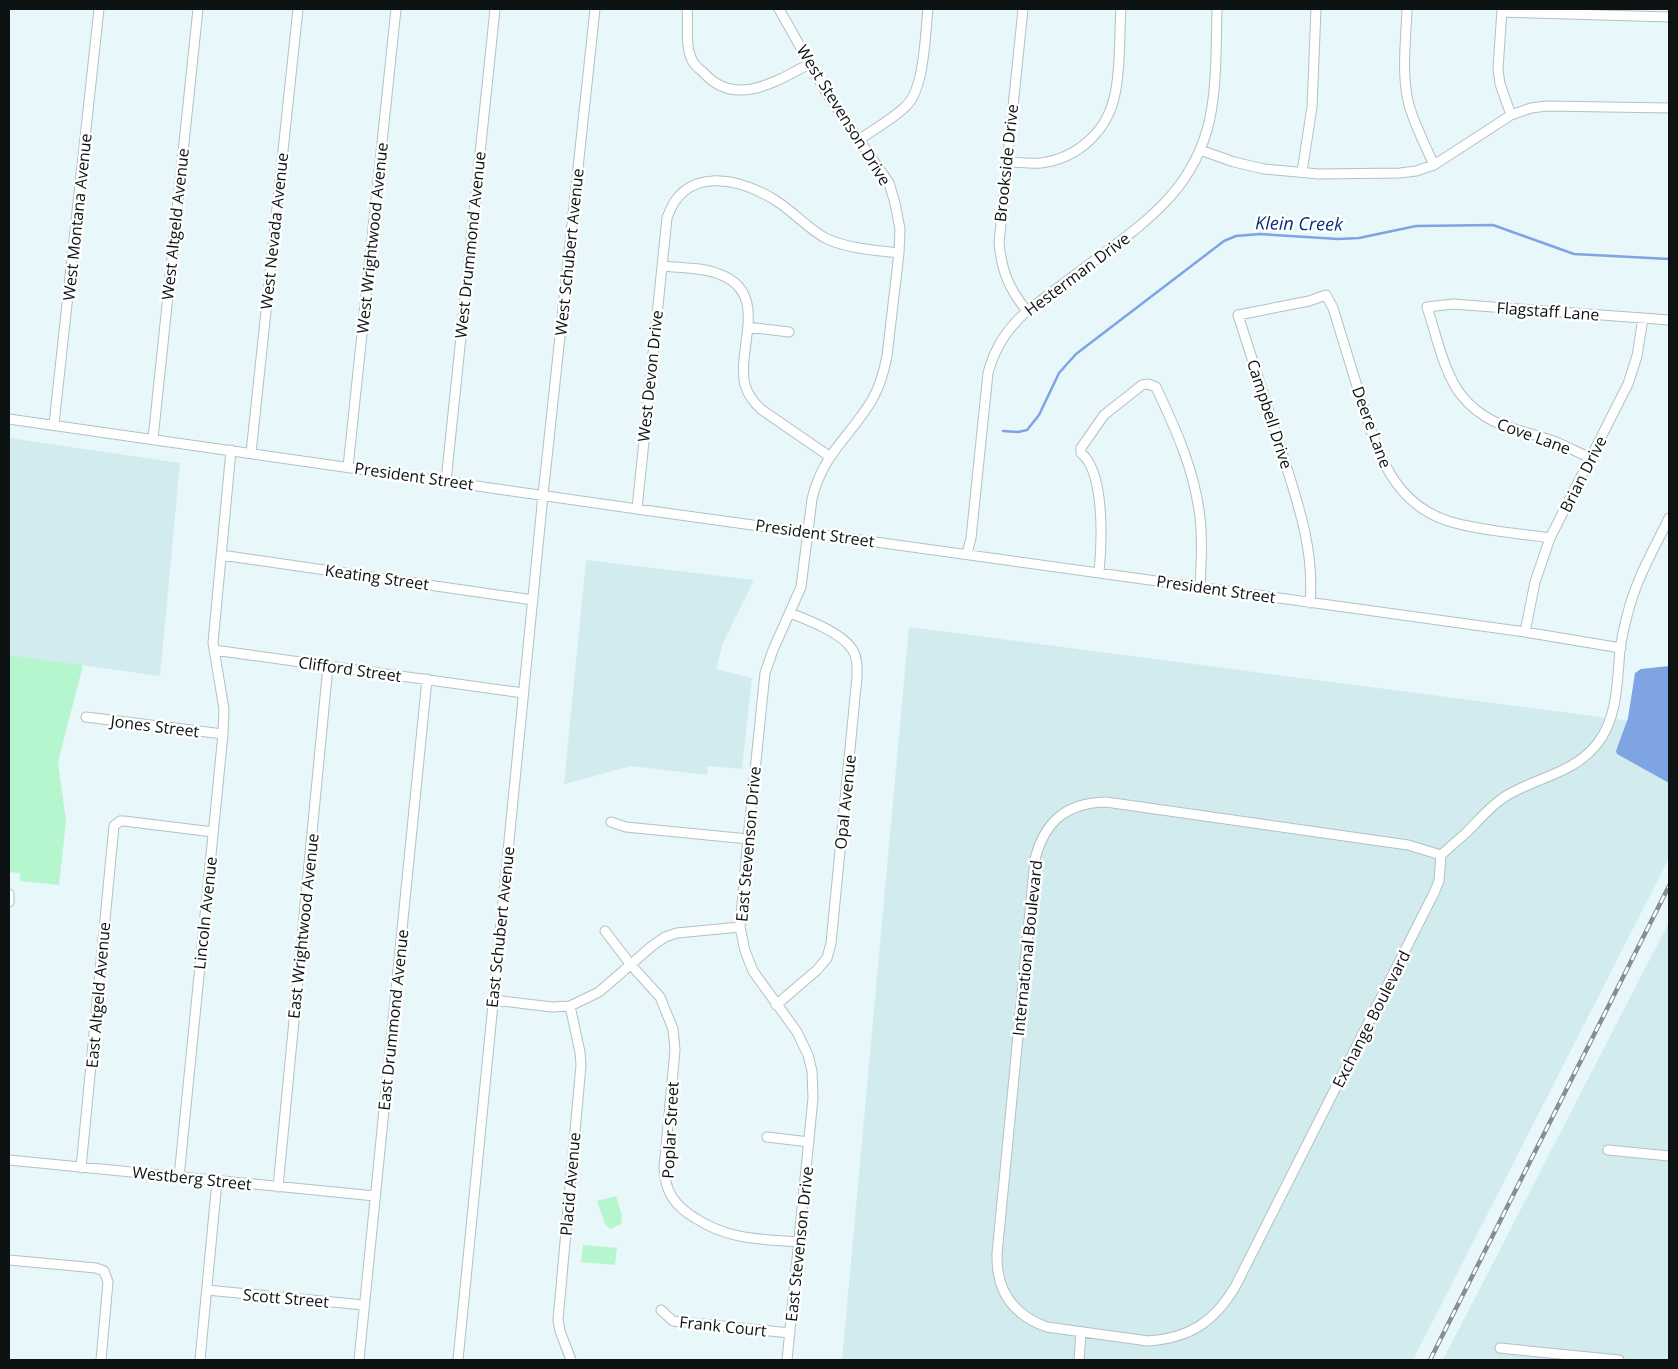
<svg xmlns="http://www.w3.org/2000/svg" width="1678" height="1369" font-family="'Open Sans',sans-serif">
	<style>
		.built { fill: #d2ebef }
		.green { fill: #b6f6ce }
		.water { fill: #7fa4e3 }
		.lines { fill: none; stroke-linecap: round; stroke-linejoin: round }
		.stream { stroke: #7fa4e3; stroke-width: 2.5 }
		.street-casing { stroke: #b2c1c4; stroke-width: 11 }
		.street { stroke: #fff; stroke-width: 9 }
		.rail-casing { stroke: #848f91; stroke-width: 4.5 }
		.rail { stroke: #fff; stroke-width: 2.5; stroke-dasharray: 8; stroke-linecap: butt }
		.labels { text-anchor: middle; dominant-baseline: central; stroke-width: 5; stroke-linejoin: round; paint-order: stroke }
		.street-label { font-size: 16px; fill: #0d1213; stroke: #fff }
		.water-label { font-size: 18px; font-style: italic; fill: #053077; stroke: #fff }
	</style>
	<rect width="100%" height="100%" fill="#e7f7fa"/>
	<path class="built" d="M9 438 180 463 160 676 9 655Z
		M586 560 754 580 723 643 716 669 752 678 742 769 708 766 707 775 631 766 564 784Z
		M909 627 1669 726V858L1413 1360H842Z
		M1669 922V1360H1443Z"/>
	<path class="green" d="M9 655 83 665 58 762 66 821 59 885 20 881V873L9 872Z
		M616 1196 622 1216 621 1224 610 1229 605 1224 597 1201Z
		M583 1245 617 1248 615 1265 581 1262Z"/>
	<path class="water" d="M1669 666V783L1617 754 1616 751 1628 718 1635 673 1641 669Z"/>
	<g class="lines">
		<path class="stream" d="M1003 431 1018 432 1027 430 1039 415 1059 373 1076 354 1224 241 1236 236 1260 234 1338 239 1359 238 1416 226 1493 225 1574 254 1669 259"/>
		<defs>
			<path id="street" d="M687 9C689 26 684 46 693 62 696 66 700 70 704 73 735 108 777 81 809 64
				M779 9 827 94 889 183 895 203 900 229 899 253 887 356C884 372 880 386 872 400 850 437 823 453 812 499L801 587 773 650 765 673 748 839 740 927 745 951 753 971 797 1032 808 1055 812 1071 813 1098 787 1360
				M1023 9 999 243C1002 272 1009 289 1027 311
				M1407 9C1406 40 1401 74 1409 105 1415 126 1425 145 1434 165
				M1502 9 1498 69 1500 84 1511 115
				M1502 12 1669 17
				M859 140C874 129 893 119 906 106 925 88 925 34 928 9
				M1200 150 1234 162 1264 169 1319 174 1400 173 1416 171 1434 165 1511 115 1531 108 1547 106 1669 108
				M1007 162C1018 162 1030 164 1041 163 1079 158 1108 130 1115 94 1121 66 1119 36 1121 9
				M1302 172 1312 107 1316 9
				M662 266C680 268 702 267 719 274 771 293 736 348 745 385 748 395 754 403 762 410L829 456
				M748 327 789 332
				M9 419 637 509 1525 632 1621 648
				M54 424 99 9
				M153 439 198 9
				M251 453 298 9
				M1591 458C1579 453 1568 447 1556 442 1520 428 1489 429 1462 396 1444 374 1436 334 1427 307L1453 304 1669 320
				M348 467 396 9
				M446 481 495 9
				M637 509 667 218C684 166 737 177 775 200 794 212 808 229 827 239 850 249 875 250 899 253
				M967 554 971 538 988 373C995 347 1007 329 1027 311 1052 292 1078 273 1103 254 1153 217 1196 184 1210 118 1217 83 1216 45 1217 9
				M221 555 533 600
				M1099 572C1102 543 1105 472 1081 453V448L1104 415 1142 385 1148 384 1156 387C1176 430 1195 471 1200 518 1203 541 1201 564 1200 587
				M1310 603C1315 548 1296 498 1280 446 1266 403 1252 359 1238 315L1309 301 1326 295 1333 308C1342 337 1351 366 1360 396 1376 447 1390 502 1448 521 1481 531 1517 533 1550 538
				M1525 632 1535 582 1550 538 1628 384 1637 356 1643 318
				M214 650 523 693
				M86 717 223 734
				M611 822 626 827 748 839
				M1441 855 1408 845 1106 802C1066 803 1045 821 1035 859L997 1254C996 1291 1013 1315 1047 1327L1148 1341C1190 1338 1214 1322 1235 1287L1434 893 1439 881 1441 855C1450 847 1458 840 1467 832 1480 819 1490 806 1506 796 1537 777 1573 774 1597 744 1618 718 1617 681 1620 650 1622 635 1626 619 1630 605 1639 574 1655 547 1669 518
				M9 894V902
				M605 931 631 965 660 997 673 1029 675 1050 664 1168C665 1192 675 1206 695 1218 729 1240 760 1239 799 1242
				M493 1000 552 1007 570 1006 599 992 652 946 665 937 677 933 740 927
				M776 1005 817 970 827 958 831 943 857 677C857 667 858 658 852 649 842 633 808 620 790 613
				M570 1006 580 1052 581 1065 558 1320 560 1331 571 1360
				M767 1137 809 1142
				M1608 1150 1669 1156
				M9 1160 375 1196
				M81 1168 114 826 120 821H124L213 832
				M179 1177 223 734 224 709 213 643 231 450
				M278 1187 328 666
				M9 1260 96 1268 104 1271 108 1282 101 1360
				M207 1290 364 1305
				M661 1310 673 1321 790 1333
				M1500 1348 1619 1360
				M200 1360 217 1181
				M359 1360 427 679
				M458 1360 543 495 595 9
				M1079 1360 1081 1332"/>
		</defs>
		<use href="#street" class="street-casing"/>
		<use href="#street" class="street"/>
		<defs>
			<path id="rail" d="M1430 1360 1669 886"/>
		</defs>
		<use href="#rail" class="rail-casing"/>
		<use href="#rail" class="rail"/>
	</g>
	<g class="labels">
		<g class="street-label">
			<text transform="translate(844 115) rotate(58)">West Stevenson Drive</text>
			<text transform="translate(1006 163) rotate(-84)">Brookside Drive</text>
			<text transform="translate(77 217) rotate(-84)">West Montana Avenue</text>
			<text transform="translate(175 224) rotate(-84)">West Altgeld Avenue</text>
			<text transform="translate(274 231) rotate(-84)">West Nevada Avenue</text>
			<text transform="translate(372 238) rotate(-84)">West Wrightwood Avenue</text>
			<text transform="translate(470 245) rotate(-84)">West Drummond Avenue</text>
			<text transform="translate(569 252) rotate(-84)">West Schubert Avenue</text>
			<text transform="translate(1077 274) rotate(-37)">Hesterman Drive</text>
			<text transform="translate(1548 311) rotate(4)">Flagstaff Lane</text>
			<text transform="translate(650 376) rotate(-84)">West Devon Drive</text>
			<text transform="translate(1270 414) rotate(72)">Campbell Drive</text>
			<text transform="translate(1372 427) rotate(70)">Deere Lane</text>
			<text transform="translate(1534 436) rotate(20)">Cove Lane</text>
			<text transform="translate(1583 474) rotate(-63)">Brian Drive</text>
			<text transform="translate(414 476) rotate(8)">President Street</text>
			<text transform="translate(815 533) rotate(8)">President Street</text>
			<text transform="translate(377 577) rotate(8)">Keating Street</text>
			<text transform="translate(1216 589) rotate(8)">President Street</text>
			<text transform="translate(350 669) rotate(8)">Clifford Street</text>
			<text transform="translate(155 726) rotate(7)">Jones Street</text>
			<text transform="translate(845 802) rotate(-84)">Opal Avenue</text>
			<text transform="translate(748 844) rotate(-85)">East Stevenson Drive</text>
			<text transform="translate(205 913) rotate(-84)">Lincoln Avenue</text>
			<text transform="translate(303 926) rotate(-84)">East Wrightwood Avenue</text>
			<text transform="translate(500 927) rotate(-84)">East Schubert Avenue</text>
			<text transform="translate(1027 948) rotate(-84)">International Boulevard</text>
			<text transform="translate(98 995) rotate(-85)">East Altgeld Avenue</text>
			<text transform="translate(1371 1019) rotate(-63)">Exchange Boulevard</text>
			<text transform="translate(393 1020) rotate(-84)">East Drummond Avenue</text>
			<text transform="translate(670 1130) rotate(-87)">Poplar Street</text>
			<text transform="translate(192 1178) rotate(6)">Westberg Street</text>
			<text transform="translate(570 1184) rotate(-85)">Placid Avenue</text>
			<text transform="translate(799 1244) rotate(-84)">East Stevenson Drive</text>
			<text transform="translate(286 1298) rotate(5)">Scott Street</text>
			<text transform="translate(723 1326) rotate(6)">Frank Court</text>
		</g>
		<g class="water-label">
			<text transform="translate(1299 223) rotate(1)">Klein Creek</text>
		</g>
	</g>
	<rect width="1678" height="1369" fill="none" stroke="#0d1213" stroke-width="20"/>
</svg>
